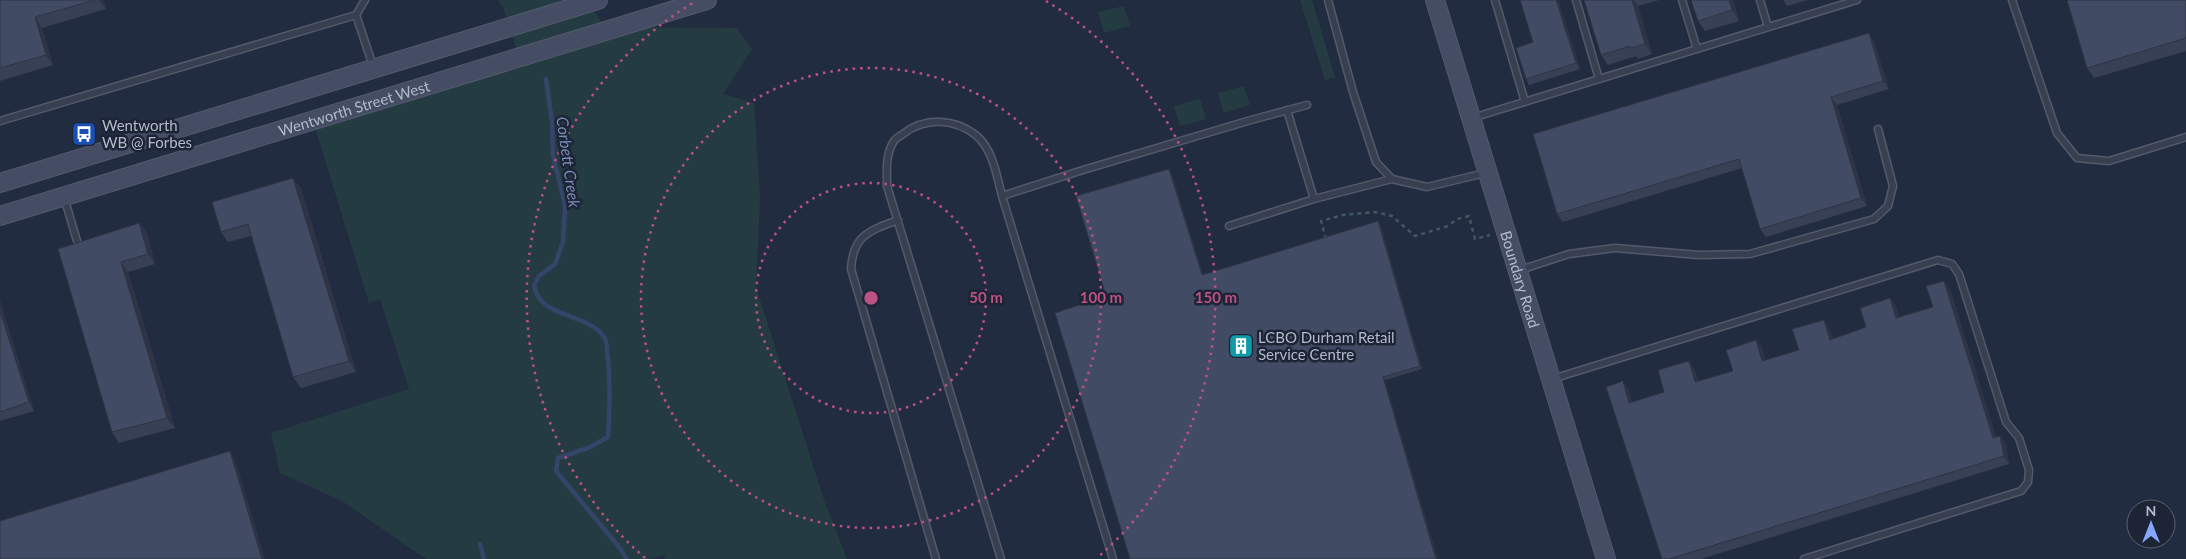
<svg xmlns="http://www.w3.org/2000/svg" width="2186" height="559" font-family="Lato,sans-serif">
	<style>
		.green { fill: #243b42 }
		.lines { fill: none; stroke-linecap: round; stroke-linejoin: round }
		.stream { stroke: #344569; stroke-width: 4.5 }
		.lane-casing { stroke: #525a6b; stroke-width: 9 }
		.secondary-casing { stroke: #525a6b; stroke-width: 20 }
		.path { stroke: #42585f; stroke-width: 2.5; stroke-dasharray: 4 4; stroke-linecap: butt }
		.lane { stroke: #373f51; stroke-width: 6 }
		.secondary { stroke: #444d64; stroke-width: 18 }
		.wall { fill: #384055 }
		.shaded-wall { fill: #2e3445 }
		.building { fill: #414b63; stroke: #2e3445 }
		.ring { fill: none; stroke: #bd5182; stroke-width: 2.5; stroke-dasharray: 2.5 5 }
		.labels { text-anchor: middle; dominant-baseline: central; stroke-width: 5; stroke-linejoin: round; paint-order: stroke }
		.street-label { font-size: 15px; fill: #b3bacb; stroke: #1c2436 }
		.poi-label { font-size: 15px; fill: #b3bacb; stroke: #1c2436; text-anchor: start }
		.water-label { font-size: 16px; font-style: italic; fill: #788cb5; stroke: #1c2436 }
		.centre { fill: #bd5182; stroke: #1c2436; stroke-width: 2.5 }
		.ring-label { font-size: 15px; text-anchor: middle; font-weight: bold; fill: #bd5182; stroke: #1c2436; stroke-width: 5; stroke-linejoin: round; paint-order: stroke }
	</style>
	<rect width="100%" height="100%" fill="#222c41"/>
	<path class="green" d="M497 0H589V4L605 27 737 28 752 49 723 94 754 103 760 197 756 287 824 500 847 559H664L666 555 649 559H426L342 501 280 473 271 433 409 389 380 299 369 303 313 121 519 57 503 7Z
		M1300 0H1312L1335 77 1325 80Z
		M1124 6 1130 26 1104 33 1098 12Z
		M1244 86 1250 105 1224 113 1218 93Z
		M1200 99 1206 119 1180 126 1174 106Z"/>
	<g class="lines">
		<path class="stream" d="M546 79 552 122 553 155 565 206 563 242 555 264 539 276 534 285C539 319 587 312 604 337 607 341 607 348 607 352 611 381 610 408 608 437L588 448 558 458 556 471 619 547 627 559
			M480 544 484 559"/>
		<defs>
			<path id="lane" d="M1328 0 1353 92 1376 162 1392 179 1427 187 1485 173
				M1495 0 1525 102
				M1576 0 1599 79
				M1760 0 1768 27
				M2012 0 2057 133 2077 158 2109 161 2186 137
				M356 15 365 0
				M1697 49 1857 0
				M1287 110 1314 199 1392 179
				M1472 118 1697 49 1682 0
				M0 121 356 15 373 66
				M64 197 77 241
				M898 220C869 231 853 235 851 269L936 559
				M1229 226 1314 199
				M1520 270 1569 254 1615 248 1699 255 1750 254 1874 219 1888 206 1893 186 1878 129
				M1552 379 1938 260 1952 264 1959 274 2006 422 2019 438 2029 470 2028 482 2021 491 1804 559
				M1001 559 887 186C887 171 885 155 894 141 896 138 900 136 903 134 925 117 955 118 977 136 993 150 997 177 1002 196
				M1113 559 1002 196 1083 170 1251 120 1307 105"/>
			<g id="secondary">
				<path id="s1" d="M1435 0 1606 559"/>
				<path d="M0 183 598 0"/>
				<path id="s2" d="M0 216 707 0"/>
			</g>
		</defs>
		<use href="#lane" class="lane-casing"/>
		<use href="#secondary" class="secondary-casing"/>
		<path class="path" d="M1326 239 1321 221 1343 215 1376 212 1392 216 1415 236 1448 226 1457 219 1469 216 1475 239 1490 235"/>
		<use href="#lane" class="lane"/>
		<use href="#secondary" class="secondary"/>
	</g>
	<path class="wall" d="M0 0H103L106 9 42 28 53 65 0 81Z
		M1558 0 1580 69 1529 85 1526 79 1533 42Z
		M1584 0H1659L1638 6 1652 54 1638 59 1636 56 1608 65 1601 55Z
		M1733 0 1739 21 1705 31 1698 21Z
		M1783 0H1808L1787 6Z
		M2186 0V51L2094 78 2087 68Z
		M1874 41 1889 89 1837 105 1867 206 1766 237 1760 229 1742 168 1563 222 1557 214Z
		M1169 169 1171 172 1203 275 1378 221 1380 224 1422 369 1385 380 1106 296Z
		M301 188 356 372 301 388 293 377 251 236 228 242 221 232Z
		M139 223 147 233 155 264 128 272 175 428 119 443 112 432 58 249Z
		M1950 289 1996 437 2000 436 2006 444 2009 464 1701 559H1662L1623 381 1628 389 1632 402 1664 392 1689 361 1694 369 1698 381 1733 371 1756 340 1762 348 1765 360 1799 350 1829 328 1833 339 1866 327 1890 298 1896 306 1899 317 1933 307Z
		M0 301 34 411 0 421Z"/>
	<path class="shaded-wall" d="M99 0H103L106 9Z
		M1556 0H1558L1580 69 1576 63Z
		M1632 0H1634L1638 6 1652 54 1645 44Z
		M1729 0H1733L1739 21 1732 10Z
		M35 17 42 28 53 65 46 55Z
		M1869 33 1874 41 1889 89 1883 81Z
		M1831 97 1837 105 1867 206 1861 198Z
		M1169 169 1171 172 1204 278 1202 275Z
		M293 178 301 188 356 372 349 361Z
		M1378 221 1380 224 1422 369 1420 366Z
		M139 223 147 233 155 264 148 254Z
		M121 262 128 272 175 428 167 418Z
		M1944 281 1950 289 1999 446 1993 438Z
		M1890 298 1896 306 1902 326 1896 318Z
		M0 301 34 411 29 402 0 311Z
		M1824 320 1829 328 1836 348 1830 340Z
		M1756 340 1762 348 1768 369 1762 361Z
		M1689 361 1694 369 1700 390 1695 382Z
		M1383 377 1385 380 1438 559H1436Z
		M1623 381 1628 389 1635 411 1629 403Z
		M2000 436 2006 444 2009 464 2004 456Z
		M230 451 235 459 265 559H262Z"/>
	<path class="building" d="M0 0H95L35 17 46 55 0 68Z
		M1520 0H1556L1576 63 1526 79 1516 48 1533 42Z
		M1584 0H1632L1645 44 1631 48 1630 46 1601 55Z
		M1691 0H1729L1732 10 1698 21Z
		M2067 0H2186V38L2087 68Z
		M1869 33 1883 81 1831 97 1861 198 1760 229 1739 159 1557 214 1533 134Z
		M1169 169 1202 275 1378 221 1420 366 1383 377 1436 559H1130L1055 313 1106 296 1076 196Z
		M293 178 349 361 293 377 248 224 221 232 212 202Z
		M139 223 148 254 121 262 167 418 112 432 58 249Z
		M1944 281 1993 438 2000 436 2004 456 1669 559H1662L1606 387 1623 381 1629 403 1664 392 1658 370 1689 361 1695 382 1733 371 1726 350 1756 340 1762 361 1799 350 1792 329 1824 320 1830 340 1866 327 1860 308 1890 298 1896 318 1933 307 1926 286Z
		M0 311 29 402 0 412Z
		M230 451 262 559H0V521Z"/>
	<g class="ring">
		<circle cx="871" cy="298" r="115"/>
		<circle cx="871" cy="298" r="230"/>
		<path d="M645 558A345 345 0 0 1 696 1M1046 1A345 345 0 0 1 1097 558"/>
	</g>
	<defs>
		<symbol id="bus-square" viewBox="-11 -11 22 22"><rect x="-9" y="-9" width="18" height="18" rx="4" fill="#1a4fb4" stroke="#1c2436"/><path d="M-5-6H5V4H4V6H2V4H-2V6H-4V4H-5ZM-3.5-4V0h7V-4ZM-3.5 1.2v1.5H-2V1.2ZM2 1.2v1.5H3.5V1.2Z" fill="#fff"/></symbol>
		<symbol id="building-square" viewBox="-11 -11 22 22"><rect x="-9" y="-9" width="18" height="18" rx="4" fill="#0f9aa8" stroke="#1c2436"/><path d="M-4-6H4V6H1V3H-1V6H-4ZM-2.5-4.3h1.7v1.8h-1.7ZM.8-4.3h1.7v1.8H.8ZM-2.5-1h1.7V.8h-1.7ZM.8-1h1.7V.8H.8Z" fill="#fff"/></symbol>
	</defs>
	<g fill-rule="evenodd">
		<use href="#bus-square" x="70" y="120" width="28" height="28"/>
		<use href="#building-square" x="1227" y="332" width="28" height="28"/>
	</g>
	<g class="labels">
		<g class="street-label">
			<text stroke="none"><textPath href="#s2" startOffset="370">Wentworth Street West</textPath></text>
			<text stroke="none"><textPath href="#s1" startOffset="292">Boundary Road</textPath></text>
		</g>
		<g class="poi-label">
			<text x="102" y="125">Wentworth<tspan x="102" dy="17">WB @ Forbes</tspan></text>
			<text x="1258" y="337">LCBO Durham Retail<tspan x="1258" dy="17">Service Centre</tspan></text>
		</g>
		<g class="water-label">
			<text transform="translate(569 162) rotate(82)">Corbett Creek</text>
		</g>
	</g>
	<circle cx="871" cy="298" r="8" class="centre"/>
	<g class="ring-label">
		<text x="986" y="303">50 m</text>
		<text x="1101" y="303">100 m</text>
		<text x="1216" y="303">150 m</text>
	</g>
	<g transform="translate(2151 524)"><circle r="24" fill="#1c2436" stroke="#586072"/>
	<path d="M0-4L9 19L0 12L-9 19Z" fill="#84a7ff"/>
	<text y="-8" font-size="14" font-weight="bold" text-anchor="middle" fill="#b3bacb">N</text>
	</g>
</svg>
